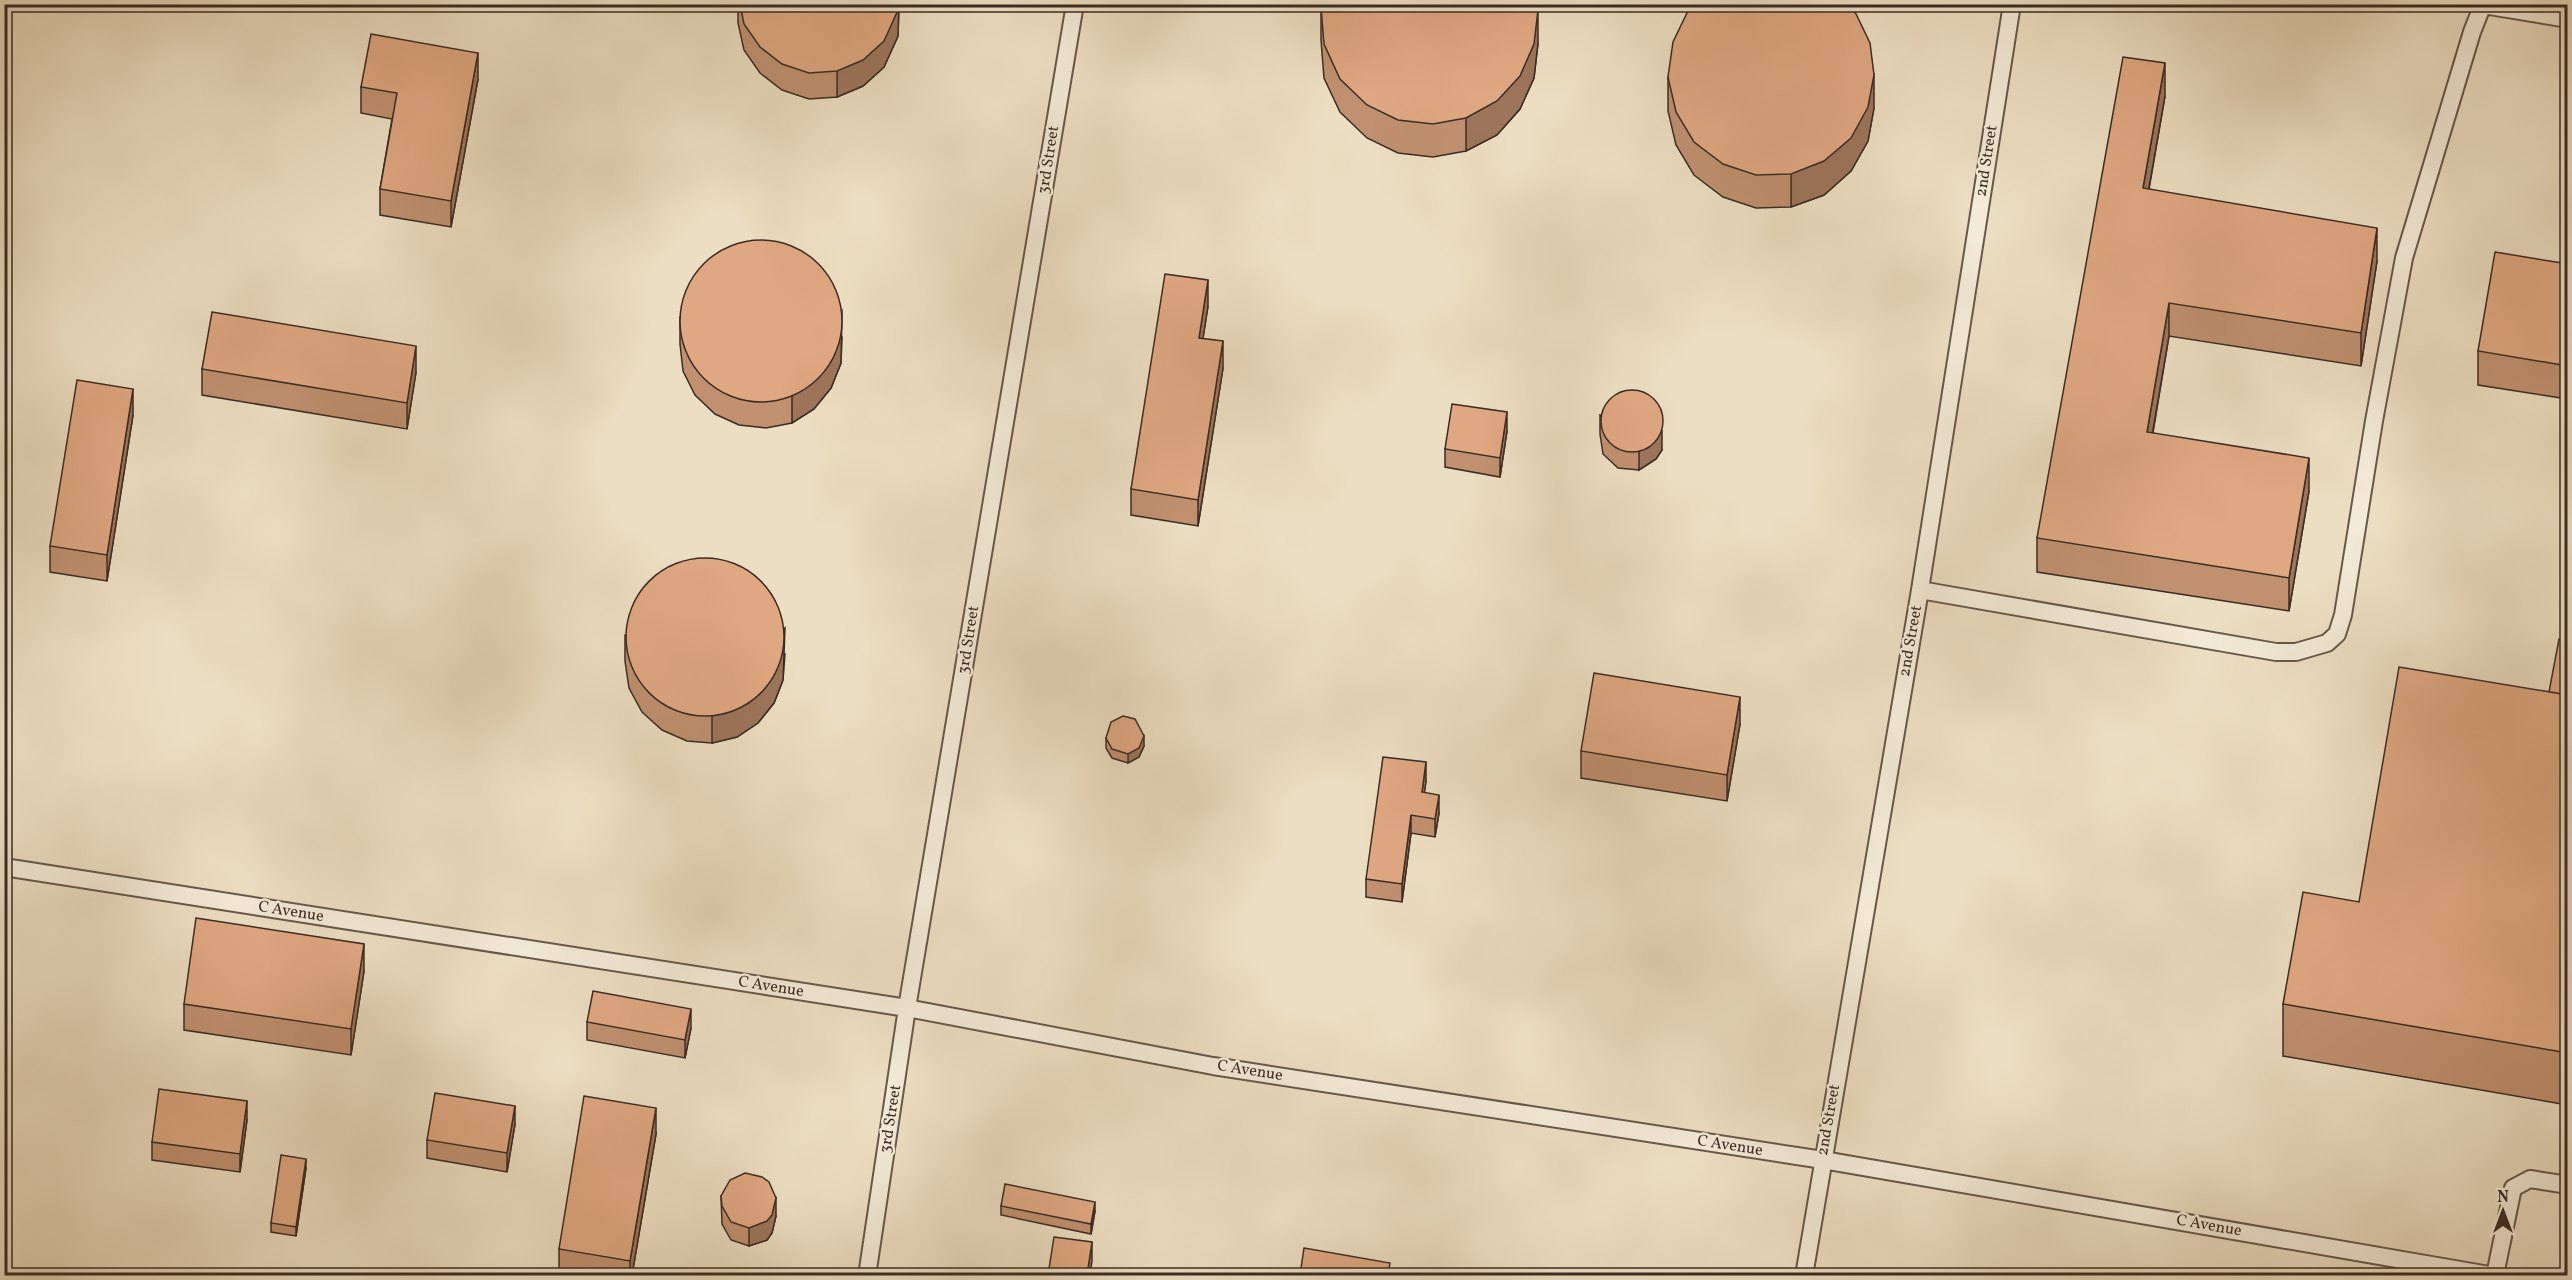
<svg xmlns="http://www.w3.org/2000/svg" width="2572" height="1280" font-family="Vollkorn,serif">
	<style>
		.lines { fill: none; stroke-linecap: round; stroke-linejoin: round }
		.lane-casing { stroke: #67584c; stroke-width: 20 }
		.lane { stroke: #f3ead7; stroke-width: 16 }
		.wall { fill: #c09070; stroke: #3b2c24; stroke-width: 1.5 }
		.shaded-wall { fill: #9c755b; stroke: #3b2c24; stroke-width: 1.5 }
		.building { fill: #dfa782; stroke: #3b2c24; stroke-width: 1.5 }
		.labels { text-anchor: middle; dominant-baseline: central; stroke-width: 5; stroke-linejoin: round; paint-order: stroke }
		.street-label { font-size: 16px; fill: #3b2c24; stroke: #f3ead7 }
	</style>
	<rect width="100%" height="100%" fill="#ecdec2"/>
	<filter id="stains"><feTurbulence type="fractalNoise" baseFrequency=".00333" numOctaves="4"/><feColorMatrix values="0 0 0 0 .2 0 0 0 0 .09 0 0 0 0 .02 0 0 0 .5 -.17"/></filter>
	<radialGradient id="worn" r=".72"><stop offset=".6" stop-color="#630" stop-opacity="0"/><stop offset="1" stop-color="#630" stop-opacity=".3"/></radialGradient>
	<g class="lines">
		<defs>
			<path id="lane" d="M2483 5 2568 19
				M1920 590 2276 652H2296L2327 643 2337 634 2343 615 2374 421 2404 258 2472 32 2483 4
				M4 867 907 1008 1213 1066 1823 1160 2495 1276
				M2495 1275 2513 1188 2530 1179 2568 1185
				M867 1276 907 1008 1075 4
				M1804 1276 1920 590 2012 4"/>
		</defs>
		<use href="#lane" class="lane-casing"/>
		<use href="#lane" class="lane"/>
	</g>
	<path class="wall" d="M738 4H899L898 36 884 67 863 86 837 97 809 99 782 90 760 73 744 50 738 23Z
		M1321 7 1538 43 1534 78 1520 109 1497 135 1466 151 1433 157 1398 153 1367 138 1340 112 1324 78 1321 40Z
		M1668 77 1874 108 1868 141 1851 171 1824 195 1791 207 1756 208 1723 197 1694 175 1676 145 1668 111Z
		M478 79 451 227 380 215V189L392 119 361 113V87Z
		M2165 96 2149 189 2377 261 2361 366 2169 336 2153 433 2309 491 2289 611 2037 572V538Z
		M2568 264V399L2478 385V351Z
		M1208 306 1203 338 1223 368 1198 526 1131 515V489Z
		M680 317 842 337 841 363 831 388 814 409 792 423 766 428 739 425 715 414 695 395 683 371 680 344Z
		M202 369 416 372 407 429 202 395Z
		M133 415 107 581 50 572V546Z
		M1600 415 1662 450 1656 459 1639 470 1618 468 1603 454 1600 434Z
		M1507 431 1500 477 1445 467V449Z
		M625 635 785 654 783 680 774 703 758 723 737 737 712 743 687 741 662 730 642 712 629 688 625 661Z
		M2568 640V1105L2283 1056V1004L2359 902 2549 692Z
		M1740 724 1727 801 1581 778V751Z
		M1106 738 1144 746 1139 757 1128 763 1112 758 1106 748Z
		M1426 781 1424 793 1439 813 1435 837 1411 833 1402 902 1366 897V879Z
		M364 971 351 1055 184 1030V1004Z
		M587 1022 691 1028 685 1058 587 1040Z
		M247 1120 240 1172 152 1160V1142Z
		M515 1124 507 1172 427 1158V1140Z
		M656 1134 632 1275H559V1249Z
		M306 1168 296 1236 271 1232V1223Z
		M721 1196 776 1216 772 1233 767 1240 749 1246 731 1240 722 1224Z
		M1001 1206 1095 1211 1091 1234 1001 1215Z"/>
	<path class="shaded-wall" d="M898 4H899L898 36 884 67 863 86 837 97V71Z
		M1538 10V43L1534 78 1520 109 1497 135 1466 151V118Z
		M478 53V79L451 227V201Z
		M2165 63V96L2143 222V188Z
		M1874 75V108L1868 141 1851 171 1824 195 1791 207V174Z
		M2377 228V261L2361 366V333Z
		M1208 280V306L1199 364V338Z
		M2169 303V336L2147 465V432Z
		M842 311 841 363 831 388 814 409 792 423V396Z
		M1223 341V368L1198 526V500Z
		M416 346V372L407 429V403Z
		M133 389V415L107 581V555Z
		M1507 412V431L1500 477V458Z
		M1662 431V450L1656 459 1639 470V452Z
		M2309 458V491L2289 611V578Z
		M785 628 783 680 774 703 758 723 737 737 712 743V716Z
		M1740 697V724L1727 801V775Z
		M1144 736V746L1139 757 1128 763V754Z
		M1426 762V781L1422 811V792Z
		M1439 795V813L1435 837V819Z
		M1411 815V833L1402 902V884Z
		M364 944V971L351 1055V1029Z
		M691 1009V1028L685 1058V1040Z
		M247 1101V1120L240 1172V1154Z
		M515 1106V1124L507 1172V1153Z
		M656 1108V1134L632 1275H630V1261Z
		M306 1159V1168L296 1236V1227Z
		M776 1198V1216L772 1233 767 1240 749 1246V1228Z
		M1095 1202V1211L1091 1234V1224Z
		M1092 1242V1261L1090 1275H1087Z"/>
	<path class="building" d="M740 4H898V10L884 41 863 60 837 71 809 73 782 64 760 47 744 24Z
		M1321 4H1537L1538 10 1534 44 1520 76 1497 101 1466 118 1433 124 1398 120 1367 105 1340 79 1324 44 1321 7Z
		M1696 4H1847L1856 14 1870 43 1874 75 1868 107 1851 138 1824 161 1791 174 1756 175 1723 164 1694 142 1676 112 1668 77 1673 42 1687 13Z
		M371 34 478 53 451 201 380 189 397 93 361 87Z
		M2123 57 2165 63 2143 188 2377 228 2361 333 2169 303 2147 432 2309 458 2289 578 2037 538Z
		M680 321a81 81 0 1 1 162 0a81 81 0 1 1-162 0Z
		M2495 252 2568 264V366L2478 351Z
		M1165 274 1208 280 1199 338 1223 341 1198 500 1131 489Z
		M212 312 416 346 407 403 202 369Z
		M77 380 133 389 107 555 50 546Z
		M1601 421a31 31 0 1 1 62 0a31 31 0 1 1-62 0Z
		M1452 404 1507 412 1500 458 1445 449Z
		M626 637a79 79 0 1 1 158 0a79 79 0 1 1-158 0Z
		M2559 639 2568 640V695L2549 692Z
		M2399 667 2568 695V1053L2283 1004 2303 892 2359 902Z
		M1594 673 1740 697 1727 775 1581 751Z
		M1123 716 1135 719 1144 736 1139 748 1128 754 1112 749 1106 738 1111 722Z
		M1383 757 1426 762 1422 792 1439 795 1435 819 1411 815 1402 884 1366 879Z
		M196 918 364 944 351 1029 184 1004Z
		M593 991 691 1009 685 1040 587 1022Z
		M159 1089 247 1101 240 1154 152 1142Z
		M435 1093 515 1106 507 1153 427 1140Z
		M584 1096 656 1108 630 1261 559 1249Z
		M281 1155 306 1159 296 1227 271 1223Z
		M745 1173 762 1177 769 1182 776 1198 772 1215 767 1221 749 1228 731 1222 722 1206 721 1196 730 1180Z
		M1005 1184 1095 1202 1091 1224 1001 1206Z
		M1054 1237 1092 1242 1087 1275H1048Z
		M1304 1248 1390 1263 1388 1275H1300Z
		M1668 1272 1689 1275H1667Z"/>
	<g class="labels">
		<g class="street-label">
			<text transform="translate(1049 160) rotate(-81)">3rd Street</text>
			<text transform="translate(1987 161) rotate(-81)">2nd Street</text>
			<text transform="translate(969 640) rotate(-81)">3rd Street</text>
			<text transform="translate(1911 641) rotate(-80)">2nd Street</text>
			<text transform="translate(291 912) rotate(9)">C Avenue</text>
			<text transform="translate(771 987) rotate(9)">C Avenue</text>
			<text transform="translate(1250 1071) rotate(9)">C Avenue</text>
			<text transform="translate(891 1119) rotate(-81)">3rd Street</text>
			<text transform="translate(1829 1120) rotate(-80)">2nd Street</text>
			<text transform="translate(1730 1146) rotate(9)">C Avenue</text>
			<text transform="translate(2209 1226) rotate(10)">C Avenue</text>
		</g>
	</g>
	<rect width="2572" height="1280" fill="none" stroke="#ecdec2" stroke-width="24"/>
	<rect x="6" y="6" width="2560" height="1268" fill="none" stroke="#3b2c24" stroke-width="3"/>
	<rect x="12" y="12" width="2548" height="1256" fill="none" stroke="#3b2c24" stroke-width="1.5"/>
	<g transform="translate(2503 1211)" stroke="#f3ead7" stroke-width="4.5" paint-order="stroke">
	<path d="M0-4.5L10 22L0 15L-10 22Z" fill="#3b2c24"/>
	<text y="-9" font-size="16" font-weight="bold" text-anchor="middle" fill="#3b2c24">N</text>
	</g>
	<rect width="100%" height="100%" filter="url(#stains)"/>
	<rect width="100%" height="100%" fill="url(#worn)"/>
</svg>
